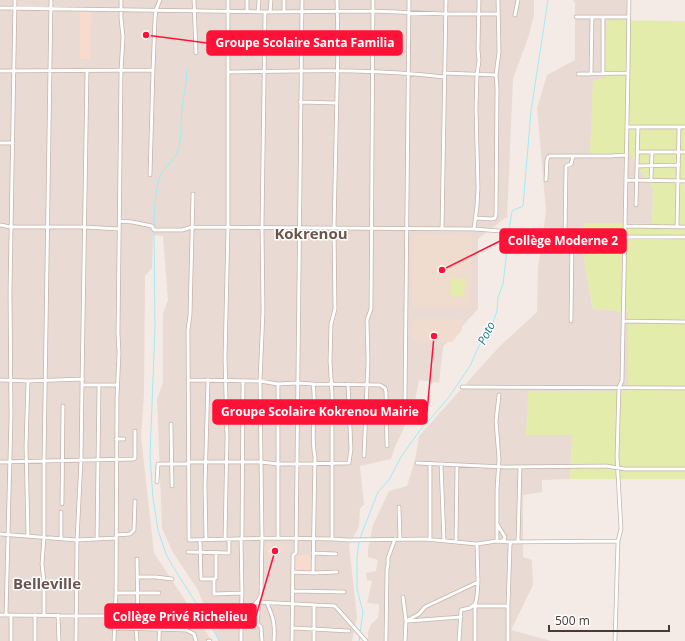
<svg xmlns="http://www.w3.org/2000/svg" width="685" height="641" font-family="'Open Sans',sans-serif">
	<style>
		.residential { fill: #e9dbd3 }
		.commercial { fill: #f8dacf }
		.education { fill: #efdcce }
		.green { fill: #e3ecab }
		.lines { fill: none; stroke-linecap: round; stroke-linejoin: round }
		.stream { stroke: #9dedf6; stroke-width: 1 }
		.minor-casing { stroke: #c4b3ab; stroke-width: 4.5 }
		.minor { stroke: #fff; stroke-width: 3 }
		.labels { text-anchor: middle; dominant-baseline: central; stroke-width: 3; stroke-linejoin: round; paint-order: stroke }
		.water-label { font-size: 12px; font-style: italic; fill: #1f7d89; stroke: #fff }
		.district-label { font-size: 15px; font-weight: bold; fill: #6b544b; stroke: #fff }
		.leader { fill: none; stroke: #ff1237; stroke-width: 1.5 }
		.callout-dot { fill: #ff1237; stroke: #fff; stroke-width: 1.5 }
		.callout { fill: #ff1237; stroke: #ff1237; stroke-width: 1.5 }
		.callout-label { font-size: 12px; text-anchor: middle; font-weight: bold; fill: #fff }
	</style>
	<rect width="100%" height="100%" fill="#f4ebe6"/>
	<path class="residential" d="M0 0H534V15L529 35 513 79 507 218H505L478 239V309L443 347 439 383 419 380 414 406 395 447 391 459 360 466 364 504 360 509 359 527 349 545 357 617 352 641H218L198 590 172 551 162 528 157 399 163 383V314L168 300 163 236 153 235 152 268 145 276 144 395 141 436 154 553 212 641H0Z
		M573 0H631V20H607L604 79 593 80 591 154 629 153 653 189 652 223H585L584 260 593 309 628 312V391H528L572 435 570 479 542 480V492L523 495V557L532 560 533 585 511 630 551 641H368V632L371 624 378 618 379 610V604L367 603 372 581 367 580 366 573 376 571 378 560 368 557V549L373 525 389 491 407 486 415 460 419 436 499 347 537 312 538 268 546 211 537 108 547 75 575 60V3Z"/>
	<path class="commercial" d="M80 11H91L90 59H80Z
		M294 555H312V571H294Z"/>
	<path class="education" d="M413 234 472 235 471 307 412 306Z
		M412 319H462V330L452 342 412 341Z
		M268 544H284V552H273V557H266V547Z"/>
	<path class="green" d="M607 20 685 21V479H570L572 435H526L528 391H628V312L593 309 584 260V223H652L653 189 629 153 590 154 593 80 604 78Z
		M451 278 465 279 464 297 450 296Z"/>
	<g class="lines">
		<path class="stream" d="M154 228C154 214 155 187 161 174 165 167 173 161 176 155 183 141 180 124 182 109 183 96 187 84 187 70
			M509 230 512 211 523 206 531 111 548 0
			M154 231 155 328 150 456 153 498 158 530 166 554 172 565 220 641
			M360 538 378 492 389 480 401 457 418 433 449 397 470 366 479 346 492 325 497 311 498 297 503 284 509 234
			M359 541 357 558V589L363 612 360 633
			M359 641 360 636"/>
		<defs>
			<path id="minor" d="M194 0 196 53
				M247 0V11
				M0 8 265 12 373 11 445 14H498
				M258 12 259 0
				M270 12 271 0
				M284 12V0
				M515 15 518 0
				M576 17H629
				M0 71 153 70
				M87 71 82 385H117
				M228 72C300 71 372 68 444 77
				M444 73 496 75
				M578 74 628 73
				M591 74 592 17
				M603 74V17
				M300 102 336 103
				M627 127H685
				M0 143H13
				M637 152H685
				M637 166 679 165
				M150 175 153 70 155 18 156 10 160 0
				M546 180 547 160 548 157 550 156H611L626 155
				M626 180 685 181
				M651 181 652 152
				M193 194 190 315 188 330 189 540 278 538 332 539 348 540 425 539 477 544 497 541 511 542 618 541
				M636 205 638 127
				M476 218 492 219 495 218 496 214 497 88 496 75 499 52 498 0
				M119 221 132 222 152 226 154 230H182L192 227 474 229 565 236 685 237
				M0 225 11 227H84L119 229
				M625 226 685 227
				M677 227 679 127
				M442 229 446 0
				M474 229 477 206 478 188 476 109 477 74 479 61 478 49 479 0
				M565 236 566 166 571 164 573 156
				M571 321 572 236
				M623 321 685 322
				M0 380 28 381 83 379
				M189 380 260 381 278 384 297 383 313 384 380 385 385 388 386 392 387 446
				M462 387 685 388
				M405 402 409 0
				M171 424 172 486
				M116 439H124
				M364 456 368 361 367 320 371 309 373 0
				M0 462 134 459 135 458V431
				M188 462H261L278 464 349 463 351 449 348 384
				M417 463 505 467 606 466 625 469H685
				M441 464 444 541
				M157 482 158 464H188
				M62 504 63 406
				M399 507 400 539
				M497 524 505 537 504 540 502 541
				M0 534 77 540 116 538
				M116 535 130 534 134 530 135 501
				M28 536 26 446 28 381
				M61 538V512
				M97 538 99 385
				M278 538V384
				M206 539 205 486 208 380
				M225 539 227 437 225 358 228 227V0
				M241 539 242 593
				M242 539 243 381
				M332 539V394L330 361 331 324 335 309 334 228 338 45 337 0
				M430 539V463
				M200 540 201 579H214
				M497 541V490L499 459 496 421 499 395
				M518 541 520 467
				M456 542 457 465
				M188 552 229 553V540
				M216 552V578L214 579V594L242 593 241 621H225
				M313 553 336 554
				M137 559 138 628
				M293 572 313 573 315 457C310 433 317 409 313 384
				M313 573 337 572
				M137 577H156L172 579
				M293 591 344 592
				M116 593H159
				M403 597 406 621 405 641
				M257 602 335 606 366 641
				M259 602 257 623 261 627 262 641
				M267 603C274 619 275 624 274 641
				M475 606H508V641
				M508 606 510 545 511 542
				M242 607C251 607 257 605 261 595L262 538 260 381 263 311 262 227 265 12
				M137 608 160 609 159 641
				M0 615 115 616
				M6 615 11 417 10 291 15 0
				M35 615V641
				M44 615V582L42 564 44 537V461L51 0
				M58 615 59 641
				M241 621V641
				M406 621 419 614 425 607 478 582
				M408 621 461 617
				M115 628 186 630 194 634 196 641
				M136 628 137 641
				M293 628 349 631
				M11 641V615
				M76 641 77 540 81 460 82 385
				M114 641 116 593 117 397 119 353 118 333 119 246 121 71 123 37 121 18V0
				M208 641H210
				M292 641 293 555 296 553 302 0
				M314 641V605
				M386 641 387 569 388 565V558L395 539
				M459 641 461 610 470 608 475 604
				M475 641V606L477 596 478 582 477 544
				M615 641 618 541 621 529 617 457 619 387 622 381 628 73 629 0"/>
		</defs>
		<use href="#minor" class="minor-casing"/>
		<use href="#minor" class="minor"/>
	</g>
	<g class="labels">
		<g class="water-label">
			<text transform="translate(486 333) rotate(-64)">Poto</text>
		</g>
		<g class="district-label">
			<text x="311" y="233">Kokrenou</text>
			<text x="47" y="583">Belleville</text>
		</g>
	</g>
	<path class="leader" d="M146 35L207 43M442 270L500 241M434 336L427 412M275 551L256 616"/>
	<g class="callout-dot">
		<circle cx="146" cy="35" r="4"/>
		<circle cx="442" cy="270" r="4"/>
		<circle cx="434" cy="336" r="4"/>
		<circle cx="275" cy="551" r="4"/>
	</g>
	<g class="callout">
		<rect x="207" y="31" width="195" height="24" rx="4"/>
		<rect x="500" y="229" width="126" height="24" rx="4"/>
		<rect x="213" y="400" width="214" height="24" rx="4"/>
		<rect x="105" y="604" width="151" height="24" rx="4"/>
	</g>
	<g class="callout-label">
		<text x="305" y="47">Groupe Scolaire Santa Familia</text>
		<text x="563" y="245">Collège Moderne 2</text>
		<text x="320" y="416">Groupe Scolaire Kokrenou Mairie</text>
		<text x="180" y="621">Collège Privé Richelieu</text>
	</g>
	<path d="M549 625v6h120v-6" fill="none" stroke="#483a34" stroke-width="2"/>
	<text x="555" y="625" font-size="12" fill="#483a34" stroke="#ffffff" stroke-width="3" paint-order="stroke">500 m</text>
</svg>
